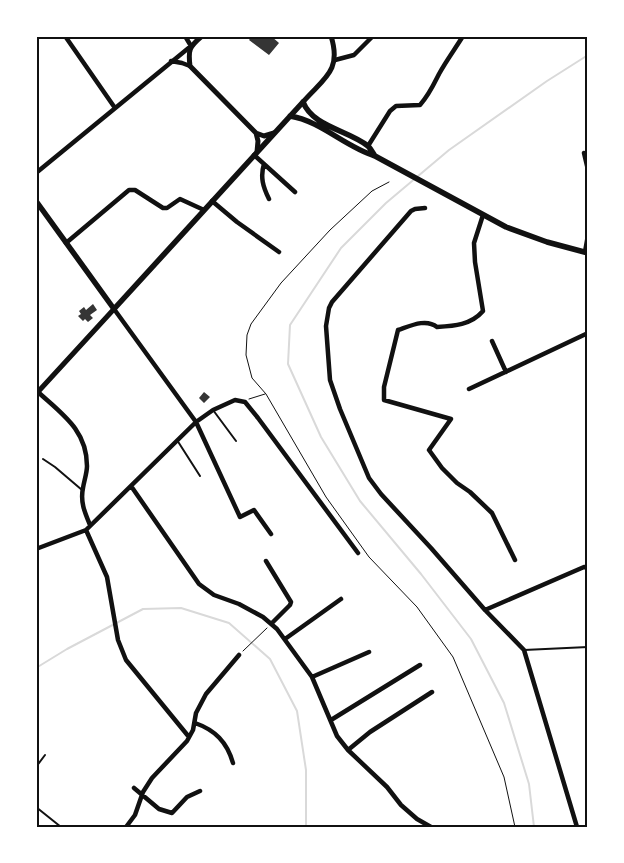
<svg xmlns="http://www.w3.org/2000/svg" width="624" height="863" font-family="'Roboto Condensed',sans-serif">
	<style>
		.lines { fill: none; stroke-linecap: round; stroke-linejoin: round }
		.stream { stroke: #d9d9d9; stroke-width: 2 }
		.building { fill: #353535 }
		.path { stroke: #111; stroke-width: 1 }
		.service { stroke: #111; stroke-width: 2 }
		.minor { stroke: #111; stroke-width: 4.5 }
		.tertiary { stroke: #111; stroke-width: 5 }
		.secondary { stroke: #111; stroke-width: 5.5 }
		.neatline { fill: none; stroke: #111; stroke-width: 2 }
	</style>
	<rect width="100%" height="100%" fill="#fff"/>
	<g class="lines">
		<path class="stream" d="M36 668 67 649 143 609 181 608 229 623 270 659 297 711 306 770V827
			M534 827 529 784 504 703 471 639 421 574 360 501 321 437 288 364 290 325 341 248 386 203 449 150 547 81 588 55"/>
	</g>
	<path class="building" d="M252 36H271L279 43 269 55 249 40Z
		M93 304 97 310 90 315 93 318 88 322 85 319 83 321 78 316 81 314 79 311 84 307 86 310Z
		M204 392 210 397 204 403 199 398Z"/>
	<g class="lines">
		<path class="path" d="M389 182 372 191 330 230 281 283 251 324 247 335 246 355 252 378 266 394 326 497 369 557 417 607 453 657 504 777 515 827
			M249 399 265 394
			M243 651 267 628"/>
		<path class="service" d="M213 410 236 441
			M177 440 200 476
			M43 459 55 467 82 490
			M524 650 588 647
			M36 767 45 755
			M36 807 61 827"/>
		<path class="minor" d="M65 36 115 108
			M335 60 354 55 373 36
			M171 61 182 63 190 66
			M368 146 390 111 396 106 420 105C429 95 433 86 439 74 446 61 455 49 463 36
			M584 153 588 170
			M254 155 295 192
			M264 164C260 177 263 187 269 199
			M36 173 191 46 185 36
			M212 201 237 222 279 252
			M425 208 415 209 411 211 332 302 329 308 326 326 330 380 340 409 369 478 381 494 431 548 485 610 524 650 577 827
			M483 215 474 243 475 262 483 311C471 325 454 326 437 327 426 318 410 326 398 330L384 387V400L451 419 429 450 442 468 457 483 470 492 492 513 515 560
			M66 243 129 190H135L163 208H167L180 199 204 210
			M585 252 588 235
			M114 309 196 422 240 517 254 510 271 534
			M492 341 506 372
			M469 389 588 333
			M38 392C62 414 87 430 87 466 87 473 84 481 83 488 80 502 85 513 90 525
			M131 486 199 584 214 595 239 604 263 617 277 629 312 677 337 736 348 750 387 787 401 805 417 819 431 827
			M86 530 107 577 118 640 126 660 189 737
			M36 549 86 530 196 422 213 410 235 400 245 402 258 418 358 553
			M266 561 291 602 290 605 272 623
			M485 610 584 567 588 568
			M285 639 341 599
			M312 677 369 652
			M331 720 420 665
			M195 723C215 730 227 742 233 763
			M348 750 370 732 432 692
			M134 788 159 809 172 813 187 797 200 791
			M126 827 135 815 143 792 152 778 187 741 193 730 196 713 206 694 239 655"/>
		<path class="tertiary" d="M202 36C189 47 188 50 190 66L256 133 264 136 274 133
			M303 102C324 78 342 71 331 36
			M256 133 258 141 257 152
			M36 394 114 309"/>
		<path class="secondary" d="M290 116C321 121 345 147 375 156L506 227 547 242 588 253
			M36 201 114 309 303 102C313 127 348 130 368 146 371 149 373 153 375 156"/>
	</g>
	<rect width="624" height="863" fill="none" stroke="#ffffff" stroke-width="75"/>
	<rect x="38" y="38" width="548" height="788" class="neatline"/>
</svg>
